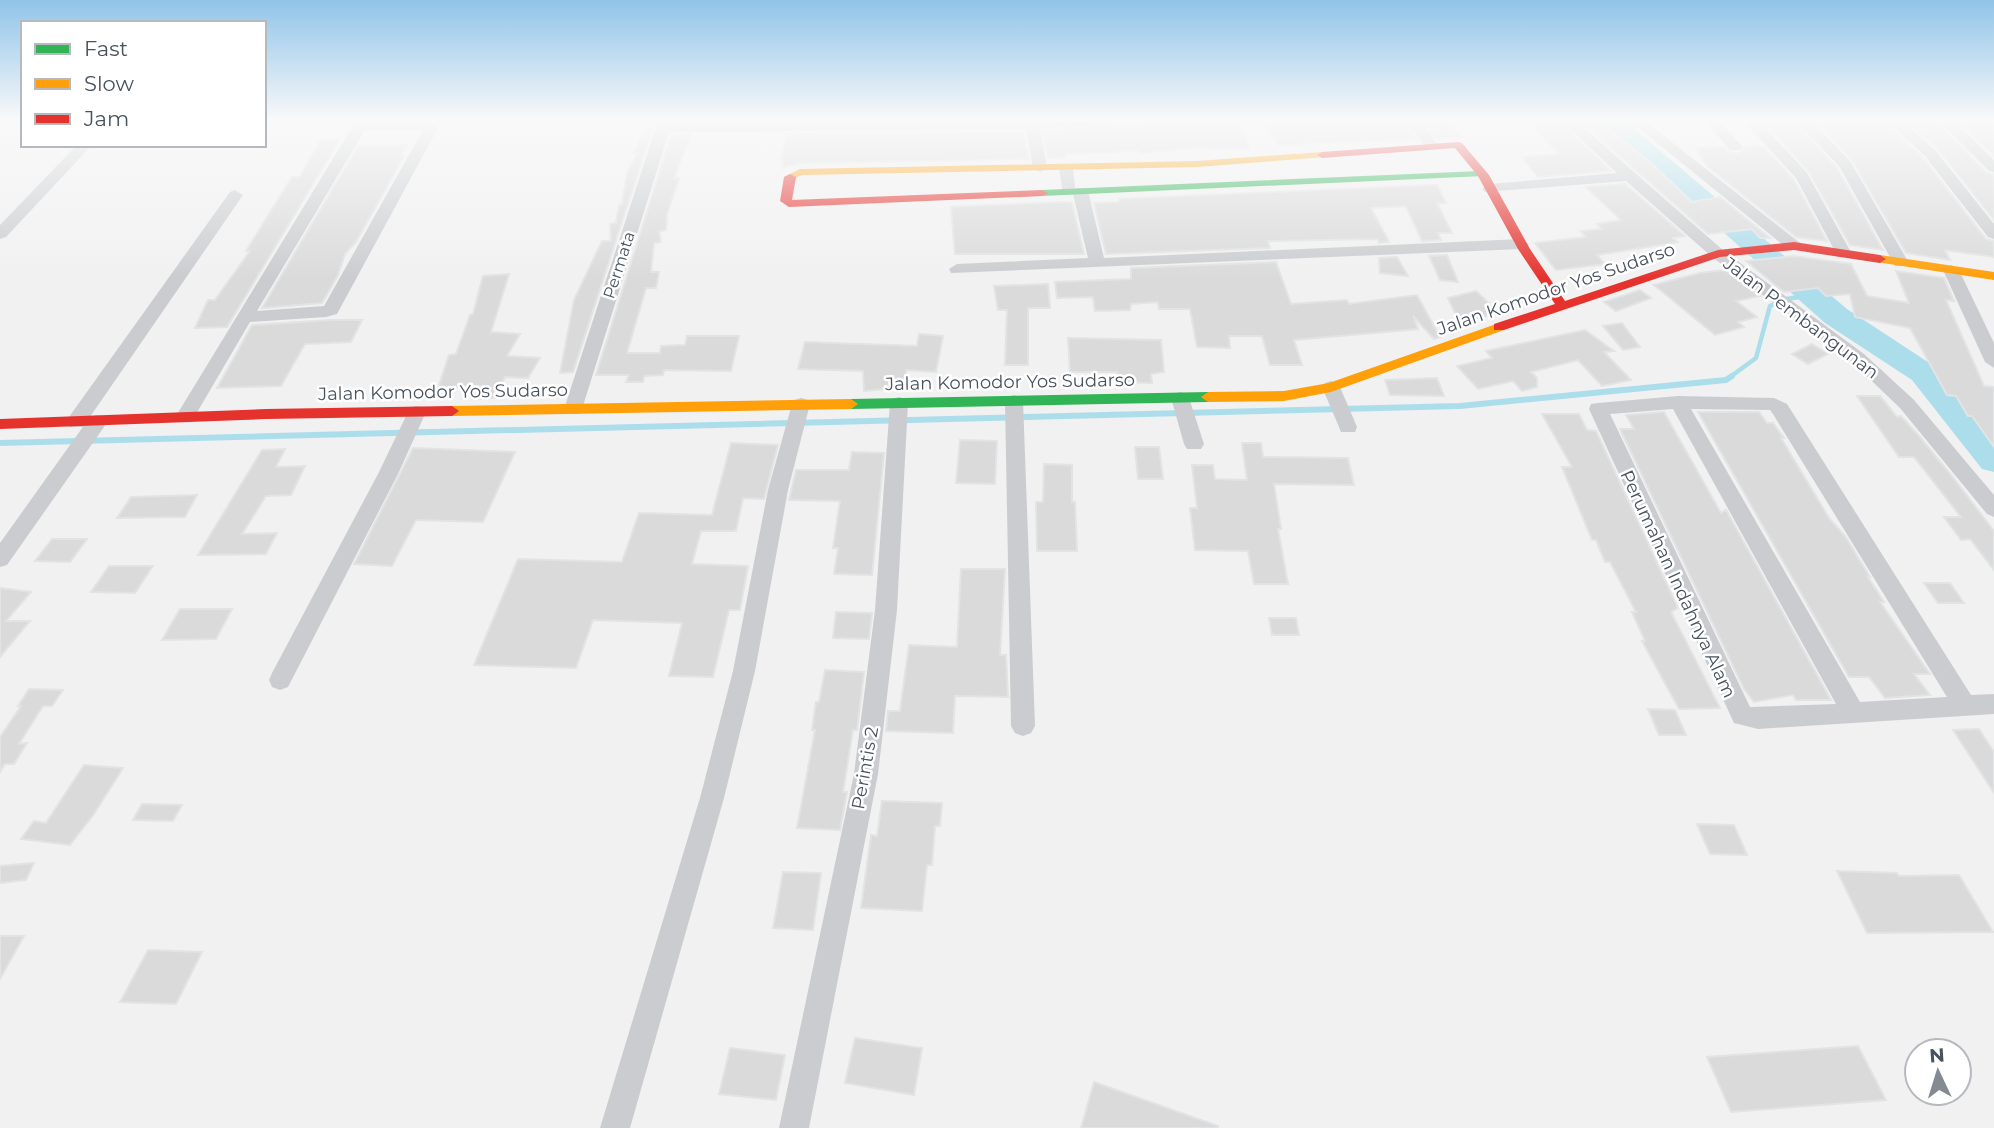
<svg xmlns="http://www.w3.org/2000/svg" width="1994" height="1128" font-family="Montserrat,sans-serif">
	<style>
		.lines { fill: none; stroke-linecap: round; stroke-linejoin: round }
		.stream-far1 { stroke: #acddeb; stroke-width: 4.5 }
		.stream { stroke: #acddeb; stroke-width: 6 }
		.river { fill: #acddeb; fill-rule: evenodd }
		.building { fill: #dadadb; stroke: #e2e3e4; stroke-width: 2 }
		.street { fill: #cacccf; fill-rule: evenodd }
		.fast { fill: #30b455; fill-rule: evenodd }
		.slow { fill: #ff9f0a; fill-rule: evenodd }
		.jam { fill: #e5322d; fill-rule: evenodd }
		.labels { text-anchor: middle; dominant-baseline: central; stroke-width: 5; stroke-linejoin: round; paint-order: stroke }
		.far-street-label { font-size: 16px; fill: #48535d; stroke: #fff }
		.street-label { font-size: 18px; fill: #48535d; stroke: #fff }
	</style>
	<rect width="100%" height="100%" fill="#f1f1f1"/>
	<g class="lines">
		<path class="stream-far1" d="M1730 377 1756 358 1770 306 1786 299 1813 295"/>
		<path class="stream" d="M0 443 1460 406 1726 380 1732 376"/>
		<path class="river" d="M1599 121H1625L1847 309 1934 366 1994 437V472L1982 469 1912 380 1825 323Z"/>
	</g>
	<path class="building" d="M1192 121H1240L1249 149 1208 150 1207 147 1141 153 1140 151 1064 154 1065 157 1048 158 1043 130Z
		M1265 121H1403L1417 139 1278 145Z
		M1423 121H1445L1462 138H1436Z
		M1528 121H1559L1611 171 1538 177 1522 157 1559 154Z
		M1580 121H1598L1652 164 1692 202 1720 197 1770 238H1760L1752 229 1708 234Z
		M1763 121 1794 122 1837 168 1883 250 1850 245 1809 172Z
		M1885 121 1923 158 1986 239 1994 241V257L1945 250 1950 260 1906 253 1852 160 1816 122Z
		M1906 121 1937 123 1987 173 1994 174V220L1937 148Z
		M1960 123H1994V156Z
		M648 130H652L573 372 560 373 574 300 602 241H611L610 224 616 223 619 205H622L627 173 638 153H634L641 137H646Z
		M1024 132 1029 159 800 163 782 168 784 160H781L787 134Z
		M691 134 674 178H679L667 214 666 230 659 231 661 242 654 243 651 272H659L656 288H646L627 353H660L661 346 685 345 687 336H739L731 371 664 370 663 375 644 376 643 382H626L629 375H596L671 135Z
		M340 139 227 327 195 328 208 300H215L250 251H246L292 177H300L320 141Z
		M407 145 401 156H404L356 242 345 254 338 275 322 303 262 308 358 146Z
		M1763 146 1794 180 1827 241 1796 237 1707 166 1696 148 1724 147 1730 153H1740L1744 147Z
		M1625 184 1685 236 1673 238 1678 242 1597 255 1605 264 1556 270 1535 243 1586 237 1581 231 1602 229 1597 224 1621 220 1586 187Z
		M1437 185 1446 203H1437L1452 233H1438L1441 240 1422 241 1406 206 1371 208 1389 242 1379 243 1378 239 1268 241 1270 248 1106 254 1094 203 1119 202V199Z
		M1061 202 1072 203 1084 254H955L951 207Z
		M1447 255 1458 282 1440 280 1429 256Z
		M1794 256 1851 264 1867 296 1909 303 1896 271 1944 278 1954 301 1946 300 1984 386 1994 387V447L1972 416H1968L1956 396 1947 395 1910 328 1855 317 1850 294 1826 296 1818 288 1784 292 1746 261Z
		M1397 257 1408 276 1380 273 1379 258Z
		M1276 262 1291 304 1347 300 1349 304 1417 295 1440 337 1434 339 1413 316 1418 329 1294 340 1302 365H1270L1262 336H1229L1230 348 1197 347 1190 309H1159L1158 302 1131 304 1130 310 1095 311 1093 297 1057 298 1055 282 1131 279V268Z
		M1725 270 1760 296 1736 301 1757 317 1738 322 1744 327 1715 335 1654 285 1700 273Z
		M509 274 491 332 520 334 507 356 540 358 528 378 505 377 495 398 477 399 482 386 438 388 449 355 456 354 470 315 473 314 483 276Z
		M1048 284 1050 308H1028V365H1005L1007 310H998L994 286Z
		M1640 290 1651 298 1616 311 1604 302Z
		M1476 291 1499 313 1459 322 1448 298Z
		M332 320H362L351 342 305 344 281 386 217 388 252 325Z
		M1622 323 1640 347 1623 350 1603 326Z
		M1585 330 1614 351 1604 352 1631 380 1602 386 1578 360 1531 372 1537 378V387L1522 391 1513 381 1478 389 1457 366 1492 358 1486 351Z
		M919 334 943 336 936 372 906 370 908 387 864 391 863 371 798 369 805 342 917 346Z
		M1068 338 1161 340 1164 372 1151 374 1152 383 1117 382V372H1070Z
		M1812 344 1828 354 1808 364 1792 354Z
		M1437 378 1444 396 1390 395 1385 380Z
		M1857 396H1880L1897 417 1901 416 1919 436 1952 476 1994 531V570L1970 539 1961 540 1944 517H1961L1914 457H1899Z
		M1664 412 1721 513 1726 510 1831 700H1796L1793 695 1754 702 1744 689 1620 429H1634L1626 415Z
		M1698 412H1759L1767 423H1773L1784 438H1781L1829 518 1845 536 1870 577H1868L1884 602H1880L1930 674H1914L1930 695 1885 698 1869 677H1849Z
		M1542 414H1579L1587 430 1596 431 1678 608 1671 612 1720 708 1679 709 1642 641H1645L1632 612H1636L1610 562H1605L1596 540H1592L1562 467H1572Z
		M960 440 997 441 995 484 956 483Z
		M731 443 778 445 764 499 743 498 736 531H701L692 564 748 566 740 610H729L713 677 669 676 682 623 593 620 576 668 474 665 518 559 622 562 639 513 712 515Z
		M1242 443H1261L1263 457 1348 458 1354 485 1274 484 1281 529H1278L1288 584H1254L1248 551 1195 550 1190 508H1197L1192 465H1213L1215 479 1247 480Z
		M1135 447H1159L1163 479H1138Z
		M413 448 515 452 483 522 416 520 392 566 354 564Z
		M285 449 276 467 305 466 291 495 266 496 242 534 277 533 266 554 198 555 262 450Z
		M852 452 884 453 872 575 834 574 838 548H833L840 501 789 500 796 470H849Z
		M1044 464 1072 465V502H1075L1077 551H1037L1036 502H1043Z
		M197 495 185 517 117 518 131 497Z
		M52 539H87L70 562 35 561Z
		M109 566H153L135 593 91 592Z
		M961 569H1005L1000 655H1006L1008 697 955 696 953 733 886 731 888 711H900L909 645 957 647Z
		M1924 583H1950L1964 603H1938Z
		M0 588 31 592 6 621H30L0 657Z
		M180 609H232L216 639 162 640Z
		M836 612 872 613 869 639 833 638Z
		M1269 618H1296L1299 635H1272Z
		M825 670 864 672 857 730H853L843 792H847L840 830 797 828 815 730H812L816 702H819Z
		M29 689 63 690 52 706H43L19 744 27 743 14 764H5L0 772V737L21 706H18Z
		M1648 709 1675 710 1686 735H1659Z
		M1979 729 1994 752V793L1953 730Z
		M84 765 123 768 94 814 70 845 21 839 34 821 46 823Z
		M882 801 942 803 940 826H935L932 865H927L922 911 861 908 871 835 877 836Z
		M142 804 182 805 173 821 133 820Z
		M1697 824 1734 825 1747 855 1710 854Z
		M34 863 26 880 0 883V866Z
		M1837 871 1897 873 1899 876 1959 875 1993 932 1867 933Z
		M783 872 821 873 813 930 773 928Z
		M0 936H24L0 979Z
		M148 950 202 952 176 1004 120 1002Z
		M855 1038 922 1048 914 1095 845 1083Z
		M1858 1046 1886 1100 1731 1112 1707 1057Z
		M730 1048 785 1055 776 1100 719 1094Z
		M1094 1082 1218 1126V1128H1081Z"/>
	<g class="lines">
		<path class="street" d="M356 121 429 122 438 128 337 314 326 317 250 322 192 421H178L176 416ZM365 130H423L324 306 257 311Z
			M658 121H672L671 124 1114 121 1107 125 1040 128 1047 168 1040 172 1033 168 1026 129 669 132 582 409 580 414H566L564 409Z
			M1406 121H1420L1439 146 1437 149H1427Z
			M1561 121H1576L1724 251 1864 354 1914 400 1994 495V517L1987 514 1900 408 1852 362 1712 257 1626 181 1485 192 1482 189 1490 184 1617 173Z
			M1630 121H1645L1800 243 1802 246 1800 249H1788Z
			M1705 121H1719L1740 144 1742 147 1740 150H1730Z
			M1749 121H1759L1807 173 1852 254 1850 257H1838L1796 178 1749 127Z
			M1796 121H1811L1850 161 1909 263 1907 266H1895L1839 166Z
			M1887 121H1902L1935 150 1994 224V239L1988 237 1925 156Z
			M1939 121H1954L1994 160V172L1989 171Z
			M77 145H92L6 237 0 239V225Z
			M1066 164 1073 168 1075 188H1085L1088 191 1104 258 1521 239 1529 244 1521 249 951 273 949 269 957 264 1088 258 1073 194H1063L1059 168Z
			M235 190 243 195 83 427H69L67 422 69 417 230 192Z
			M1951 265 1959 270 1994 343V368L1985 362 1943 270Z
			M1331 381 1337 383 1340 387 1357 427 1355 432H1341L1339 427 1322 387 1325 383Z
			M1180 392 1187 394 1189 398 1204 444 1201 449H1187L1184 444 1171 398 1173 394Z
			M1014 395 1021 397 1023 401 1035 726 1031 733 1023 736 1015 733 1011 726 1005 401 1007 397Z
			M1678 396 1774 398 1787 404 1971 695 1994 694V714L1758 729 1734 723 1589 409 1591 404 1598 403ZM1673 409 1836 704 1750 707 1610 414ZM1691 409 1770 410 1773 414 1947 697 1860 702Z
			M899 397 906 399 908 403 897 610 878 774 809 1128H779L854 774 875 610 890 403 892 399Z
			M801 398 808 400 810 404 788 490 755 671 724 798 630 1128H600L700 798 733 671 768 490 792 404 794 400Z
			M417 406 424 407 426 412 398 474 288 687 280 690 272 687 269 680 272 673 378 474 408 412 410 407Z
			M97 415 104 417 106 422 104 427 7 565 0 567V543L90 417Z"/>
		<path class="fast" d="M1480 171 1484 172V176L1042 196 1036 193 1042 190Z
			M1208 392 1215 397 1208 402 851 409 844 404 851 399Z"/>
		<path class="slow" d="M1322 152 1326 153V157L1197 167 802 175 790 180 784 177 800 169 1197 161Z
			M1880 255 1994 272V280L1876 262V256Z
			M1499 323 1504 324V330L1331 392 1284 401 1208 402 1201 397 1208 392 1284 391 1329 383Z
			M851 399 858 404 851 409 452 416 445 411 452 406Z"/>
		<path class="jam" d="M1458 142 1462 143 1489 175 1530 249 1565 301 1718 250 1794 242 1880 255 1886 259 1880 263 1794 250 1720 257 1504 330H1494V324L1555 304 1518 249 1478 176 1455 148 1322 158 1317 155 1322 152Z
			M790 174 796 177 792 200 1042 190 1048 193 1042 196 789 207 780 201 784 177Z
			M452 406 459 411 452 416 266 419 0 429V419L266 409Z"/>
	</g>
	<linearGradient id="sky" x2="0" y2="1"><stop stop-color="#90c4e9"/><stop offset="0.43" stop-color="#f9f9f9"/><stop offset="1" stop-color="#f9f9f9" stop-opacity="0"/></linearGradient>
	<rect width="1994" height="279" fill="url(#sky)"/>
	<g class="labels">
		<g class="far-street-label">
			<text transform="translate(619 265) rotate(-72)">Permata</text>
		</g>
		<g class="street-label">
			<text transform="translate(1556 289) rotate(-19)">Jalan Komodor Yos Sudarso</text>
			<text transform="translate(1801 318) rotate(37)">Jalan Pembangunan</text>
			<text transform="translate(1010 382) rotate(-1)">Jalan Komodor Yos Sudarso</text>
			<text transform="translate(443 392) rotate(-1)">Jalan Komodor Yos Sudarso</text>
			<text transform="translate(1678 584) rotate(65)">Perumahan Indahnya Alam</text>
			<text transform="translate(865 768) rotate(-80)">Perintis 2</text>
		</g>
	</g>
	<rect x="21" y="21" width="245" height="126" fill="#ffffff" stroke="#b6babe" stroke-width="2"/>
	<rect x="35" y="44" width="35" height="10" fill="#30b455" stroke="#b6babe" stroke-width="2"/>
	<text x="84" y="56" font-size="21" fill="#48535d">Fast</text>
	<rect x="35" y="79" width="35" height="10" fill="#ff9f0a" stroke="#b6babe" stroke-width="2"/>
	<text x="84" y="91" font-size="21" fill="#48535d">Slow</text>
	<rect x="35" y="114" width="35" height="10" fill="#e5322d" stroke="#b6babe" stroke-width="2"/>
	<text x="84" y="126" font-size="21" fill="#48535d">Jam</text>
	<g transform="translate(1938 1072) rotate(356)"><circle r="33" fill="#ffffff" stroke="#b6babe" stroke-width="2"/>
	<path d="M0-5L12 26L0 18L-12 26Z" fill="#838a91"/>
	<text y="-10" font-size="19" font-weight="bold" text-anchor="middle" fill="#48535d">N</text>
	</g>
</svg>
